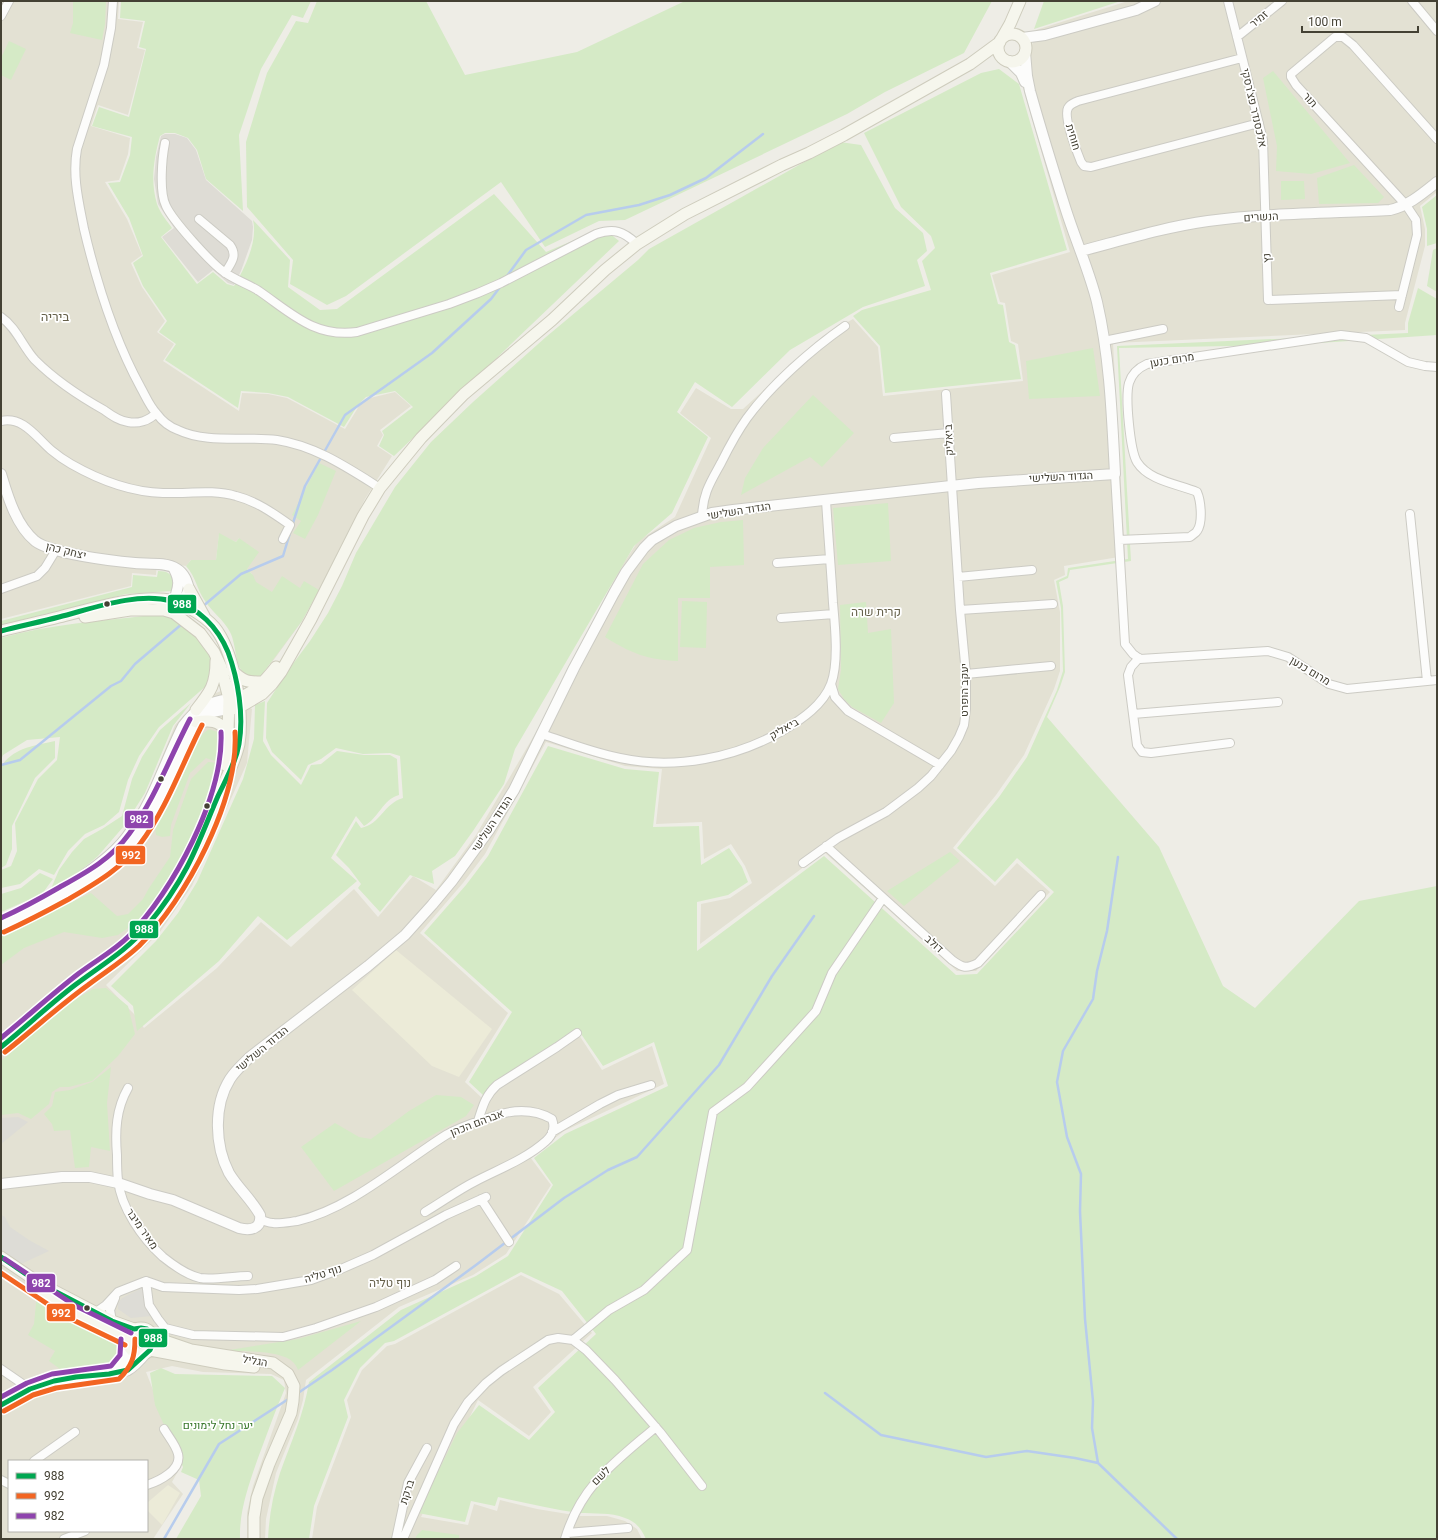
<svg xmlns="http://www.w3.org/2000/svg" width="1438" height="1540" font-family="Roboto,Heebo,sans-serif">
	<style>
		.residential { fill: #e3e1d3; fill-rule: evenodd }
		.industrial { fill: #dedcd5 }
		.education { fill: #ecebd8 }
		.green { fill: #d5eac6 }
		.parking { fill: #dddcd6 }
		.water { fill: #b7cced }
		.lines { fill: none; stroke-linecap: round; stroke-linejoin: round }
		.stream { stroke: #b7cced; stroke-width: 2.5 }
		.minor-casing { stroke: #cccbc4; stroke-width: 10 }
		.tertiary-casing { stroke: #cccbc4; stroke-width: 12 }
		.secondary-casing { stroke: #ceccbd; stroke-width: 13 }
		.minor { stroke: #fcfcfb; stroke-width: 8 }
		.tertiary { stroke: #fcfcfb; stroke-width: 10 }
		.secondary { stroke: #f6f6ed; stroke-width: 11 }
		.bus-1-casing { stroke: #fff; stroke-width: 8 }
		.bus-2-casing { stroke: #fff; stroke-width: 8 }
		.bus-3-casing { stroke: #fff; stroke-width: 8 }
		.bus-1 { stroke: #00a651; stroke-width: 5 }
		.bus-2 { stroke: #f26522; stroke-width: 5 }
		.bus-3 { stroke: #8e44ad; stroke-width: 5 }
		.bus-dot { fill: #444134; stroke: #fff; stroke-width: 1.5 }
		.labels { text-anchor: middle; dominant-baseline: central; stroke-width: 3.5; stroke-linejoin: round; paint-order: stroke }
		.street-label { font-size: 11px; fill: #444134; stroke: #fff }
		.park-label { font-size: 11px; fill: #357528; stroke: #fff }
		.neighbourhood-label { font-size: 12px; fill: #66614b; stroke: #fff }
		.quarter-label { font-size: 13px; fill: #66614b; stroke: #fff }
		.line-badge { stroke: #fff; stroke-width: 1.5 }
		.badge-label { font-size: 11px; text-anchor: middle; font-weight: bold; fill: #fff }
	</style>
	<rect width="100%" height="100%" fill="#eeede6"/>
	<path class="residential" d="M1 1H119L118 19 143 22 137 48 145 50 128 115 98 105 91 126 130 138 128 154 119 180 105 182 127 219 142 255 131 263 142 287 165 321 157 332 174 344 163 361 239 411 242 393 268 394 287 398 345 429 359 406 366 399 395 392 411 406 380 430 383 435 377 446 392 456 365 499 319 590 302 621 270 665 252 574 247 569 239 538 236 542 219 534 216 560H191L186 566 157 561 156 575 132 573 131 586 1 619Z
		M1128 1H1437V192L1420 206 1425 229V246L1405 323V330L1113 343 1125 556 1064 566 1065 575 1054 580 1060 612V671L1054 689 1024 755 996 795 953 848 995 886 1017 863 1050 892 976 971H957L824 852 700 944 701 904 730 898 752 883 745 866 731 844 704 859 702 822 656 824 662 769 625 766 546 742 485 854 463 883 420 933 508 1013 465 1082 483 1099 579 1035 602 1070 652 1046 664 1084 564 1131 530 1157 551 1185 506 1254 473 1275 399 1307 306 1380 303 1400 298 1419 276 1473 266 1519 265 1539H247V1513L253 1486 286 1393 284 1380 271 1374 203 1372 172 1366 146 1372 182 1464 172 1482 183 1494 153 1539H1V919L17 913 59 891 89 869 121 836 145 799 175 725 198 700 221 691 252 709 247 763 192 886 160 932 106 985 134 1014 144 1028 217 968 261 922 291 947 354 889 378 917 413 876 436 890 476 835 539 727 618 572 638 541 675 517 711 438 680 413 696 388 731 409H743L823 336 853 319 878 347 883 396 1023 381 1018 344 1011 341 1005 303 1000 302 992 275 1070 252 1022 84 1036 30ZM9 1461H147V1531H9Z
		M521 1275 559 1294 592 1333 533 1387 551 1412 529 1436 478 1400 421 1517 468 1525 474 1504 497 1511 500 1500 537 1509 580 1516H607L625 1521 637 1529 642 1539H312L317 1507 351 1417 347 1400 362 1370 387 1346 395 1344Z"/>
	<path class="industrial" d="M165 134H175L187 138 196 150 206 180 252 221 253 227 252 240 241 271 234 285 228 283 213 270 198 282 162 237 174 228 158 204 154 179 156 157 161 136Z"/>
	<path class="education" d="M396 950 492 1029 459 1077 432 1066 352 990Z
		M168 1485 180 1493 162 1525 147 1510V1503Z"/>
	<path class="green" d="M73 1H106L105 24 102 40 70 33 73 23Z
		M121 1H311L303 18 292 15 261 69 239 135 243 211 206 179 197 150 188 138 175 133H165L160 136C154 158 150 181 157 204 160 213 167 221 172 228L161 237 197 284 213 272 227 284 234 286C245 268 258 241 253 220L290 260 288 287 320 310 337 309 494 194 546 252 603 228 619 241 394 456 379 446 384 435 382 431 413 407 395 391 366 397 358 405 344 427 288 397 268 393 241 391 238 408 165 360 176 344 159 332 167 321 143 286 133 263 143 256 129 218 108 183 120 182 130 155 132 137 92 126 99 107 129 117 146 49 139 47 145 21 120 18Z
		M317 1H426L465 75 577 52 685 1H992L964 53 885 92 847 114 625 220 599 221 545 247 501 182 346 296 327 305 290 284 293 260 247 207 246 142 267 73 296 21 308 23Z
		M1044 1H1121L1034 29Z
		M9 41 26 49 11 80 1 75V58Z
		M999 69 1019 84 1067 250 990 273 998 304 1003 305 1009 342 1015 345 1021 379 885 393 880 346 853 316 862 310 931 290 922 261 935 248 931 236 901 207 864 133 981 73Z
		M1273 71 1350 163 1311 174 1276 171 1277 146 1263 78Z
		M840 142 861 145 895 208 923 233 927 251 917 260 925 286 863 307 790 350 732 407 695 382 677 412 708 437 672 513 634 546 515 749 504 784 473 831 455 856 432 871 434 884 410 875 380 912 358 888 361 884 349 868 336 855 356 821 361 828C381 824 383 804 403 798L400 756 390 753 363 754 336 748 321 759 308 765 301 780 272 752 266 738 267 703 289 669 310 641 328 613 342 586 356 553 395 487 431 442 473 402 546 337 638 260 649 249Z
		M1354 165 1384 197 1378 203 1319 204 1317 178Z
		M1281 181H1304L1305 199 1281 200Z
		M1437 195V243L1427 246V229L1422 207Z
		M1437 248V292L1427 286 1433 250Z
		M1418 288 1437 299V335L1290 345 1119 348 1131 561 1070 570 1068 578 1059 582 1063 606 1065 672 1060 687 1047 717 1159 847 1223 986 1255 1008 1359 901 1437 886V1539H646C641 1528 636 1522 625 1518 610 1512 595 1514 579 1513 552 1509 525 1503 498 1497L495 1506 471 1501 465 1522 418 1513 457 1433 479 1405 529 1440 555 1412 538 1388 596 1334 562 1291 521 1272 394 1341 385 1343 360 1368 344 1400 348 1417 314 1506 309 1539H268C269 1517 273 1494 280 1473 291 1442 304 1414 309 1382L401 1310 476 1276 508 1256 553 1185 534 1158 565 1134 668 1086 654 1042 603 1066 579 1031 483 1095 469 1082 512 1012 424 933 466 885 488 856 548 746 625 769 659 772 653 827 699 826 701 865 729 848 742 867 748 882 728 895 697 902V951L824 856 956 975 977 974 1054 892 1017 858 995 882 957 848 999 797 1027 757 1057 690 1063 671 1061 608 1056 581 1067 576 1068 568 1128 559 1117 346 1408 333V323Z
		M1093 348 1100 396 1029 399 1026 361Z
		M813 395 854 433 822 467 810 457 741 495 745 478 763 448Z
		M319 463 336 471 318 515 305 539 293 533 301 521 292 515Z
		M888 503 891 561 838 565 833 508Z
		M743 520 744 565 710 567V598H678V661C648 660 630 653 605 637L643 564 669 540 694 528 721 522Z
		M219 533 236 542 239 538 259 552 247 569 253 575 256 582 272 592 282 576 300 588 304 581 319 590 302 621 260 677C254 677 248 677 243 672 235 665 236 643 230 632 224 620 212 612 205 601 197 590 196 577 186 566L191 560H216Z
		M158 571C168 571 171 574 175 582L172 591 126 594 1 625V621L132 587 133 575 157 577Z
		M682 601 707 602 706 648 680 647Z
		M866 602 868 633 891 629 894 703 881 723 852 707 844 699 838 689 841 670 840 605Z
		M152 615 170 617 191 626 214 658V671L206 686 159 727 139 756 128 780 119 812 104 825 85 834 68 851 54 875 39 869 20 884 1 888V870L11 866 17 851 15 823 38 779 57 760 60 737 27 740 3 755 1 760V638C50 624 101 621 152 615Z
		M265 701 263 741 271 755 301 785 311 765 321 764 337 751 364 755H390L397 759 399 795C383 799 378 819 364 826L356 816 331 858 357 881 287 940 258 916 219 961 137 1031 133 1006 111 986 156 941 178 913 197 882 243 779 254 739 255 705Z
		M191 703 173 726 145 793 124 826 98 856 79 872 50 891 59 870 72 852 84 839 102 829 122 816 132 779 142 757 160 730Z
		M209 729 218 732 226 737 224 764 206 758 190 773 171 825 170 836 162 837 156 835 155 828C165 813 173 796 181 779 189 761 192 740 209 729Z
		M55 741V758L35 778 12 826V849L6 865 1 868V767C12 748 36 745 55 741Z
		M208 762 219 763 199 829 187 860 167 894 138 921 118 935 102 938 64 932 24 948 1 965V935L91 893 117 916 128 914 143 899 149 888 170 857 173 830 191 779Z
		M950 852 960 861 904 906 887 891Z
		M40 873 53 879 42 894 1 912V894L21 888Z
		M106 988 128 1006 135 1034 118 1056 92 1081 69 1087H60L52 1092 49 1104 31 1119 18 1113 1 1115V1061L68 1004 93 989Z
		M111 1067 107 1103 110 1151 91 1147 89 1167 75 1168 70 1130 54 1131 52 1124 44 1114 52 1106 55 1092 70 1090 92 1082Z
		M436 1095 461 1097 474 1105 466 1116 334 1191 301 1147 335 1123 359 1137 371 1139 409 1111Z
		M37 1293 117 1339 125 1350 117 1365H87L60 1369 49 1361 55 1351 28 1335 34 1324Z
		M361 1321 298 1370C297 1367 295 1364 293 1362 281 1350 240 1351 223 1351L298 1339Z
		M161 1368 175 1374 272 1376 285 1388C275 1411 267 1434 258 1458 249 1484 239 1511 240 1539H176L201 1496 199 1480 181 1472 183 1467 155 1405 150 1373Z
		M422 1530 459 1535V1539H415L417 1535Z"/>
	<path class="parking" d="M18 1117 28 1122 1 1144V1118Z
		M1 1215 5 1217 10 1227 29 1240 49 1251 21 1264 1 1250Z
		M142 1288 152 1316 131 1318 118 1309V1304L121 1299 126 1296Z"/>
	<path class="water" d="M131 1341a10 10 0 1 1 20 0a10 10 0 1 1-20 0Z"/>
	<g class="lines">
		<path class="stream" d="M507 276 526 250 586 215 639 205 670 195 706 178 763 134
			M292 526 305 486 345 415 432 353 491 299 500 287
			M202 607 241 574 283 556 290 533
			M1 765 20 760 111 686 121 681 135 664 183 623
			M1118 857 1107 931 1097 971 1093 999 1063 1051 1057 1082 1067 1137 1081 1174 1080 1211 1085 1319 1093 1401 1092 1428 1098 1463 1177 1539
			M298 1393 332 1370 476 1265 564 1198 608 1170 637 1157 719 1065 772 976 814 916
			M825 1393 881 1435 986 1457 1027 1451 1075 1458 1098 1463
			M164 1539 219 1444 290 1398"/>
		<defs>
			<path id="minor" d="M113 1 111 28 104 65 77 149C72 176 79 203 84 229 97 284 114 339 141 388 146 397 150 407 157 414 162 421 170 427 178 430 207 444 245 436 277 440 316 446 348 468 380 488
				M1228 1 1263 140 1268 300 1402 295
				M1412 1 1437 31
				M1 16 9 1
				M1237 37 1282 1
				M1242 58 1078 101C1074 103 1070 104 1068 108 1063 117 1077 152 1081 162L1084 166 1091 167 1259 123
				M165 143C162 158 159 192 166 206 173 221 210 262 224 272 235 280 248 284 259 291 291 313 315 338 357 332L449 304 478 293 501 283 596 234C614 228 623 231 637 244
				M199 219 230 245C238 256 231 263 225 273
				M1399 307 1417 235 1416 220 1406 205 1296 85 1291 77V74L1335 37H1343L1353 45 1437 139
				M1 317C16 327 23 347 35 360 55 380 79 396 104 410 111 415 119 421 128 422 138 424 149 421 156 413
				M1104 341 1163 329
				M1 421C23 416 36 437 51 450 57 455 64 460 71 464 99 480 130 492 163 493 188 494 212 489 236 496 256 501 273 513 290 525L283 539
				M894 438 949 433
				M1115 474 1125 644 1133 654 1140 659 1268 651 1288 657 1329 684 1347 689 1437 680
				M1410 514 1427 681
				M702 517C703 493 710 483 721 463 729 447 737 432 747 418 771 385 812 349 845 326
				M1119 540 1190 537C1192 535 1196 533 1197 531 1203 523 1201 501 1197 492 1178 484 1149 481 1137 462 1130 450 1125 397 1129 383 1132 373 1138 368 1147 364L1341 335 1366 338 1408 362 1425 366 1437 367
				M777 563 830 559
				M958 577 1032 570
				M1 589 37 576 45 568 56 550
				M960 610 1053 604
				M781 618 834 614
				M1139 658 1131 667 1128 675 1137 745 1142 752 1151 753 1230 743
				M966 674 1051 666
				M831 684 835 697 848 711 940 765
				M1133 714 1278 702
				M542 734C568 743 594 753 620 758 675 770 736 758 784 730 802 719 823 705 831 684 839 663 835 625 833 603 831 568 828 534 826 500
				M826 846 952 960C963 968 966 969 978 963L1041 895
				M803 863 838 838 886 812 918 788 931 776 951 751 959 737 964 725 966 709V674L960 610 946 394
				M128 1088C116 1109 115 1131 117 1155 117 1163 117 1172 118 1180 121 1208 142 1238 163 1257 173 1265 187 1275 200 1278 214 1280 234 1276 248 1276
				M478 1121C483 1106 485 1096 497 1085L557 1047 577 1033
				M552 1132 600 1104 618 1095 651 1085
				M481 1199 509 1242
				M261 1220C265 1221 269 1223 273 1223 280 1224 289 1222 297 1221 350 1209 400 1164 446 1135 459 1127 473 1123 488 1118 509 1110 531 1107 552 1119 555 1127 553 1135 546 1141 526 1159 499 1169 476 1181 458 1190 442 1202 425 1212
				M146 1281 149 1305 158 1319 165 1328 193 1335 283 1337 316 1328 376 1307 435 1280 456 1266
				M96 1312 106 1305 118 1292 146 1281 163 1287 239 1290 257 1289 311 1280 341 1269 373 1255 446 1215 486 1197
				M112 1321 110 1310 115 1298
				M573 1340 609 1310 644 1290 687 1250 713 1112 747 1087 816 1011 832 973 883 898
				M1 1369 30 1389
				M34 1461 75 1432
				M1 1480 9 1484
				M147 1485C159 1481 182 1470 178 1454 176 1445 168 1436 164 1429
				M567 1533 628 1528
				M64 1539 85 1531
				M396 1539 408 1483 427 1448
				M403 1539 454 1424 468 1402 486 1383 501 1371 548 1340 558 1338 573 1340 586 1350 615 1380 660 1432 702 1486
				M565 1539C581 1485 615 1462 656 1427"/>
			<path id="tertiary" d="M1022 38 1045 35 1136 10 1155 1
				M1009 61 1021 73 1025 82
				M1081 251C1123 240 1165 227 1208 221 1268 213 1329 213 1390 210 1408 206 1422 194 1437 182
				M1 474C8 497 16 525 35 541 52 554 113 561 135 563 148 564 166 562 177 569 185 574 187 582 189 589L182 605 177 610
				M174 609C173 591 184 588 174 569
				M79 879C98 865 118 851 131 831 153 802 166 759 183 726 197 707 207 703 229 699
				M1 926C22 917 41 906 61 896 83 883 102 873 120 855 144 831 159 800 172 770 177 758 188 730 197 721 206 712 218 711 230 709
				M1 1184 62 1177H90L118 1183 150 1194 173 1200 239 1228C250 1231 262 1229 260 1215 252 1200 238 1188 229 1173 215 1146 213 1106 230 1079 235 1071 243 1064 250 1057L368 966 405 935 432 905 452 881 489 830 514 790 574 668 614 593 626 572 644 548 652 540 676 526 712 513 733 510 978 483 1115 474C1112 417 1110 358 1097 302 1089 270 1075 239 1065 207 1053 169 1041 130 1030 91L1027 76 1025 52
				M115 1373C122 1364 128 1358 129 1347
				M1 1405C18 1396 35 1386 54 1381 77 1375 106 1379 128 1370 135 1366 141 1359 146 1353"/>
			<path id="secondary" d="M998 48a14 14 0 1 1 28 0a14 14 0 1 1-28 0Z
				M1002 38 1010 24 1020 1
				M189 589 204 616
				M85 617 130 610H164L174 613 200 633 214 652 221 667 229 699 228 732 230 745 225 765
				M1 631C20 626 40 622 59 617 91 609 141 593 173 601 187 605 210 619 218 632 235 658 244 713 239 744 235 762 226 779 218 796 201 837 189 872 161 908 152 920 143 933 132 942 114 958 94 971 75 985 50 1005 26 1027 1 1047
				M232 670C243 682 248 682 262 682
				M232 699C251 697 265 681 276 667
				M230 709 240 707 262 694 272 684 281 672 311 619 363 516 380 488 421 438 464 394 552 320 605 270 637 244 685 214 782 165 809 153 844 135 970 64 1000 42
				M196 710C210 692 216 685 216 661
				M196 722C211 720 218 720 228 732
				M1 1257 39 1283 112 1321 134 1329
				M37 1288 71 1311 128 1339
				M128 1341a13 13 0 1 1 26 0a13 13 0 1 1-26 0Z
				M153 1337 191 1350 273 1363 288 1374 294 1386 293 1401 291 1413 269 1464 257 1498 254 1517V1539
				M150 1350 225 1364 254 1367"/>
		</defs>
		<use href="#minor" class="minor-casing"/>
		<use href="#tertiary" class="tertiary-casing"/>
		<use href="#secondary" class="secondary-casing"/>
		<use href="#minor" class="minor"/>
		<use href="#tertiary" class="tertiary"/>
		<use href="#secondary" class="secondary"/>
		<defs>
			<path id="bus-1" d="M1 631C20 626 40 622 59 617 94 608 136 592 172 601 199 607 218 628 228 652 238 679 244 715 239 744 236 762 226 779 218 796 208 819 199 844 187 867 176 888 162 908 147 926 128 950 100 966 75 985 50 1004 26 1027 1 1047
				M1 1257 39 1283 112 1321 134 1329 141 1328 147 1329 152 1334 154 1341 150 1350 128 1370 109 1374 76 1377 54 1381 30 1389 1 1405"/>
			<path id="bus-2" d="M4 932C26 922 47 911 69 899 96 883 121 869 140 844 167 808 182 764 202 725
				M5 1052C33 1030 59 1006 88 985 105 972 123 961 139 946 186 899 239 800 235 732
				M1 1273 67 1317 125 1345
				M4 1411 33 1395 56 1388 119 1379C132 1366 135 1357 135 1339"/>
			<path id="bus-3" d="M1 918C21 909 41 898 60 887 87 872 111 859 129 834 155 799 170 757 190 719
				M1 1038C27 1017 52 994 78 974 95 961 114 951 129 936 173 891 224 796 221 732
				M5 1259 74 1305 131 1333
				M1 1397 27 1383 52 1374 111 1366 120 1355 121 1339"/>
		</defs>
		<use href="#bus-1" class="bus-1-casing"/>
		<use href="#bus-2" class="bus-2-casing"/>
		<use href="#bus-3" class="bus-3-casing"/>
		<use href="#bus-1" class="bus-1"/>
		<use href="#bus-2" class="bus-2"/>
		<use href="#bus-3" class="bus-3"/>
	</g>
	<g class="bus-dot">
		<circle cx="107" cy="604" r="3.5"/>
		<circle cx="161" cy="779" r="3.5"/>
		<circle cx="207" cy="806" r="3.5"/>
		<circle cx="87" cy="1308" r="3.5"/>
	</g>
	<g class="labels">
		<g class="street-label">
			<text transform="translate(1259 19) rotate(-39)">זמיר</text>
			<text transform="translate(1310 100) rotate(48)">תור</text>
			<text transform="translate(1254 108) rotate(77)">אלכסנדר פצ'רסקי</text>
			<text transform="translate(1073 137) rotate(73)">חוחית</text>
			<text transform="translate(1261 217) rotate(-3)">הנשרים</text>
			<text transform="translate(1267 258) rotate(-92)">נץ</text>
			<text transform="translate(1172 360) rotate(-9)">מרום כנען</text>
			<text transform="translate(949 440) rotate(-93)">ביאליק</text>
			<text transform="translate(1061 477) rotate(-3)">הגדוד השלישי</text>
			<text transform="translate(739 511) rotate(-9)">הגדוד השלישי</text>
			<text transform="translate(66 551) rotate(14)">יצחק כהן</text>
			<text transform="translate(1310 671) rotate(31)">מרום כנען</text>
			<text transform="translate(964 690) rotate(-90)">יעקב הופרט</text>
			<text transform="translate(784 729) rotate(-30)">ביאליק</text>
			<text transform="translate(492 824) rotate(-57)">הגדוד השלישי</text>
			<text transform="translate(934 944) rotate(42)">דולב</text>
			<text transform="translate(262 1049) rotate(-40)">הגדוד השלישי</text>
			<text transform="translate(477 1123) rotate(-21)">אברהם הכהן</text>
			<text transform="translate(142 1229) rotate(55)">מאיר מיבר</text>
			<text transform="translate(323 1274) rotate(-17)">נוף טליה</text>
			<text transform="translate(255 1361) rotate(9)">הגליל</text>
			<text transform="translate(601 1476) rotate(-46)">לשם</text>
			<text transform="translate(407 1492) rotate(-72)">ברקת</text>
		</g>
		<g class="park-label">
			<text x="218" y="1425">יער נחל לימונים</text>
		</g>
		<g class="neighbourhood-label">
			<text x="876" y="612">קרית שרה</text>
			<text x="390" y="1283">נוף טליה</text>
		</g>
		<g class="quarter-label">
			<text x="55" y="316">ביריה</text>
		</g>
	</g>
	<g class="line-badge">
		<rect x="167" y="594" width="30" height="20" rx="4" fill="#00a651"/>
		<rect x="124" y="810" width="30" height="19" rx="4" fill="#8e44ad"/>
		<rect x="115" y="845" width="31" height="20" rx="4" fill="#f26522"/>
		<rect x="129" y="920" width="30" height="19" rx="4" fill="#00a651"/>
		<rect x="26" y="1273" width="30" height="20" rx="4" fill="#8e44ad"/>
		<rect x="46" y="1303" width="30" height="19" rx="4" fill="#f26522"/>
		<rect x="138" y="1328" width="30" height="20" rx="4" fill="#00a651"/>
	</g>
	<g class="badge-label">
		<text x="182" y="608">988</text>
		<text x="139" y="823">982</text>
		<text x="131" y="859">992</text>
		<text x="144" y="933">988</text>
		<text x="41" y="1287">982</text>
		<text x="61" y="1317">992</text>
		<text x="153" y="1342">988</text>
	</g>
	<rect width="1438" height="1540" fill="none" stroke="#444134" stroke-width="4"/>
	<rect x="8" y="1460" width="140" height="72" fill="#ffffff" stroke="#b4b3ae"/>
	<rect x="16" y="1473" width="20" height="6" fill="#00a651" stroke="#b4b3ae"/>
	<text x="44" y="1480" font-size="12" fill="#444134">988</text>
	<rect x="16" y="1493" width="20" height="6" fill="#f26522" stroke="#b4b3ae"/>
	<text x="44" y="1500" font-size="12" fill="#444134">992</text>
	<rect x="16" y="1513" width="20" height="6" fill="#8e44ad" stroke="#b4b3ae"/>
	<text x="44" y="1520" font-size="12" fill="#444134">982</text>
	<path d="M1302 26v6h116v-6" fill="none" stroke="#444134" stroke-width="2"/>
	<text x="1308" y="26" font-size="12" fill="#444134" stroke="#ffffff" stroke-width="3" paint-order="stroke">100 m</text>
</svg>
